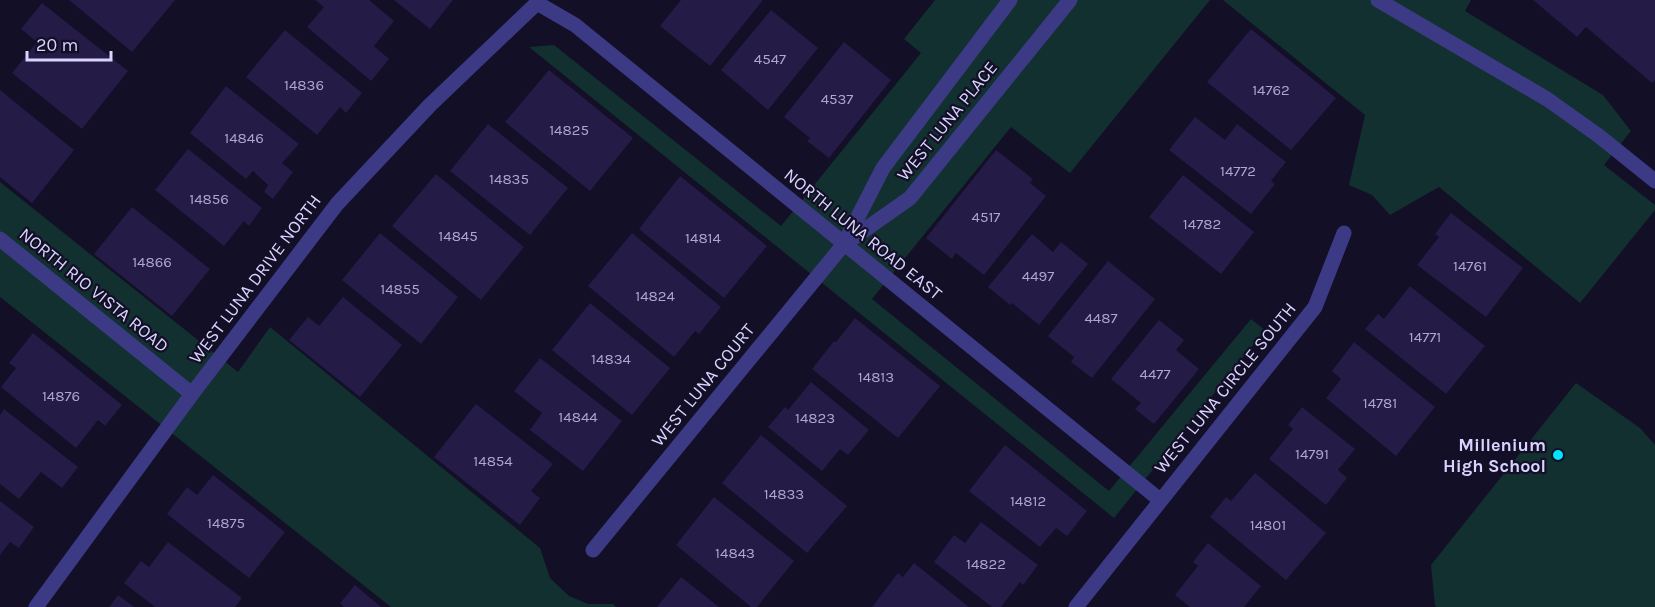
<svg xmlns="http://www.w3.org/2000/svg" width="1655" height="607" font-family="Karla,sans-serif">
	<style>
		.green { fill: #12302f }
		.building { fill: #241b47 }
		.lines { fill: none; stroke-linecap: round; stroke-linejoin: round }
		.minor { stroke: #3d3a85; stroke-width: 15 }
		.poi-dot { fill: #00e5ff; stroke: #130f26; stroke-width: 2 }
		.labels { text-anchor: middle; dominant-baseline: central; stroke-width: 4.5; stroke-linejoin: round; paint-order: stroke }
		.number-label { font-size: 15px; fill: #aca6d1 }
		.street-label { font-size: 18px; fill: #d9d4ff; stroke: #130f26 }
		.poi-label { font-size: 18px; font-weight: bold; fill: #d9d4ff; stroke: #130f26; text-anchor: end }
	</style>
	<rect width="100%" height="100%" fill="#130f26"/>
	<path class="green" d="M935 0H1210L1070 173 1011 127 872 299 1109 491 1251 319 1265 330 1114 518 529 47 554 45 781 226 921 53 904 39Z
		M1223 0H1471L1465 11 1603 95 1631 131 1604 165 1655 205V210L1580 303 1439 187 1390 215 1372 195 1349 185 1365 115Z
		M0 182 238 372 270 327 540 548 550 578 569 596 588 604H613L616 607H391L0 297Z
		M1576 383 1640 428 1655 445V607H1437L1435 606 1431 565Z"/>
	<path class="building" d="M69 0H175L132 52Z
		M315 0H369L394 21 374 46 389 59 371 81 307 27 324 7Z
		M394 0H453L430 29Z
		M681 0H763L710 66 660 26Z
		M1533 0H1655V80L1652 83 1586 27 1577 37Z
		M42 3 128 71 82 129 12 73 37 42 21 29Z
		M771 10 818 48 768 110 721 70Z
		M1251 29 1336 98 1291 150 1207 82Z
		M285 30 362 93 346 113 340 107 317 135 246 77Z
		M844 42 891 80 829 158 807 141 810 138 784 117Z
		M549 70 633 138 590 191 505 122Z
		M226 86 299 144 282 163 293 172 273 199 264 192 268 185 253 171 246 179 190 133Z
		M0 90 74 150 32 203 0 177Z
		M1195 117 1225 140 1237 124 1286 162 1271 181 1275 184 1251 214 1169 150Z
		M488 124 568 188 530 235 450 171Z
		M188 149 262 208 249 226 244 221 224 246 155 190Z
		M996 150 1033 179 1030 183 1046 196 984 275 956 253 952 259 926 238Z
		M436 174 524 247 481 300 392 226Z
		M1183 175 1254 232 1221 274 1149 217Z
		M680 176 767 246 724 298 639 229Z
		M132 207 210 269 172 316 94 254Z
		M1451 213 1523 268 1486 317 1417 265 1439 237 1435 234Z
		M380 233 458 297 421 344 342 280Z
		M632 233 721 307 699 334 695 331 674 357 588 286Z
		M1032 234 1053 252 1061 242 1088 264 1039 325 1012 303 1010 305 988 287Z
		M1108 261 1155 299 1092 378 1071 362 1074 357 1048 336Z
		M1410 286 1485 346 1446 394 1365 329 1378 314 1384 319Z
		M343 297 402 345 360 397 289 340 308 317 319 326Z
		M590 303 670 368 632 415 552 350Z
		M855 318 940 386 898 438 812 369 834 341 836 342Z
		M1159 320 1184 340 1176 350 1199 369 1154 424 1135 409 1141 403 1111 379Z
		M33 333 122 405 105 426 98 420 76 448 1 387 16 368 9 363Z
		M1354 342 1435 407 1396 456 1326 398 1341 379 1332 371Z
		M540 358 622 421 583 471 530 430 542 413 514 391Z
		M811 382 869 430 848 455 840 449 822 471 768 427 785 407 788 410Z
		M476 404 553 464 531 491 540 498 520 525 434 457Z
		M1302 407 1355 449 1338 470 1347 478 1326 505 1269 459 1293 429 1288 425Z
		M4 409 78 467 62 488 41 472 19 499 0 484V415Z
		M761 435 847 506 807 553 722 483Z
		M1005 445 1087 511 1067 536 1056 528 1040 547 969 491Z
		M1255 473 1326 533 1286 580 1210 517 1226 497 1231 501Z
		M213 475 285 532 249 578 167 514 187 487 197 495Z
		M714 497 794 561 757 607H751L676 545Z
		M0 501 34 527 19 548 10 542 0 555Z
		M981 522 1038 565 1023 585 1020 582 1001 607H992L934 562 954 535 965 543Z
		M168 542 242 598 235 607H155L124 583 141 561 149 567Z
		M1208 543 1261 586 1244 607H1190L1175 595 1198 566 1193 562Z
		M914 563 969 607H872L898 573 903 577Z
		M681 577 719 607H657Z
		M355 585 381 607H344L340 603Z
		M118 595 134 607H109Z"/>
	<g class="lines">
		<path class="minor" d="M1378 0 1547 99 1599 136 1655 181
			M0 239 192 394
			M846 243 910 198 1070 0
			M593 550 844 244 883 168 1010 0
			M36 607 192 394 337 204 430 105 537 3 575 25 1160 500
			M1076 607 1315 307 1344 233"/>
	</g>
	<circle class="poi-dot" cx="1558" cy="455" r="6"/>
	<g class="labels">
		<g class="number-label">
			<text x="770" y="59">4547</text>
			<text x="304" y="85">14836</text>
			<text x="1271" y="90">14762</text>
			<text x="837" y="99">4537</text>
			<text x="569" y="130">14825</text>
			<text x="244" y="138">14846</text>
			<text x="1238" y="171">14772</text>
			<text x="509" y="179">14835</text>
			<text x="209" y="199">14856</text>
			<text x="986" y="217">4517</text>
			<text x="1202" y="224">14782</text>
			<text x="458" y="236">14845</text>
			<text x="703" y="238">14814</text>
			<text x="152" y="262">14866</text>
			<text x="1470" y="266">14761</text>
			<text x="1038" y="276">4497</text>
			<text x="400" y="289">14855</text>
			<text x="655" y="296">14824</text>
			<text x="1101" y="318">4487</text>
			<text x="1425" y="337">14771</text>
			<text x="611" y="359">14834</text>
			<text x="1155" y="374">4477</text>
			<text x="876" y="377">14813</text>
			<text x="61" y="396">14876</text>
			<text x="1380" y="403">14781</text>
			<text x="578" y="417">14844</text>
			<text x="815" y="418">14823</text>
			<text x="1312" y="454">14791</text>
			<text x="493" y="461">14854</text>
			<text x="784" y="494">14833</text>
			<text x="1028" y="501">14812</text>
			<text x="226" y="523">14875</text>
			<text x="1268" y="525">14801</text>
			<text x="735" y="553">14843</text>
			<text x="986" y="564">14822</text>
		</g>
		<g class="street-label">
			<text transform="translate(947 121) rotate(-51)">WEST LUNA PLACE</text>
			<text transform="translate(863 234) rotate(39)">NORTH LUNA ROAD EAST</text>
			<text transform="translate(255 279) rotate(-53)">WEST LUNA DRIVE NORTH</text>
			<text transform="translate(94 290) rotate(39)">NORTH RIO VISTA ROAD</text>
			<text transform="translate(703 385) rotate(-51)">WEST LUNA COURT</text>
			<text transform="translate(1225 388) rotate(-51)">WEST LUNA CIRCLE SOUTH</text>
		</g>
		<g class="poi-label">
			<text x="1546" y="445">Millenium<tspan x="1546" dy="21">High School</tspan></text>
		</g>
	</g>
	<path d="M27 51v9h84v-9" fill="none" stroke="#d9d4ff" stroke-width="3"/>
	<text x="36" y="51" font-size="18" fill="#d9d4ff" stroke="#130f26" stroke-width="4.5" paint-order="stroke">20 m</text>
</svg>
